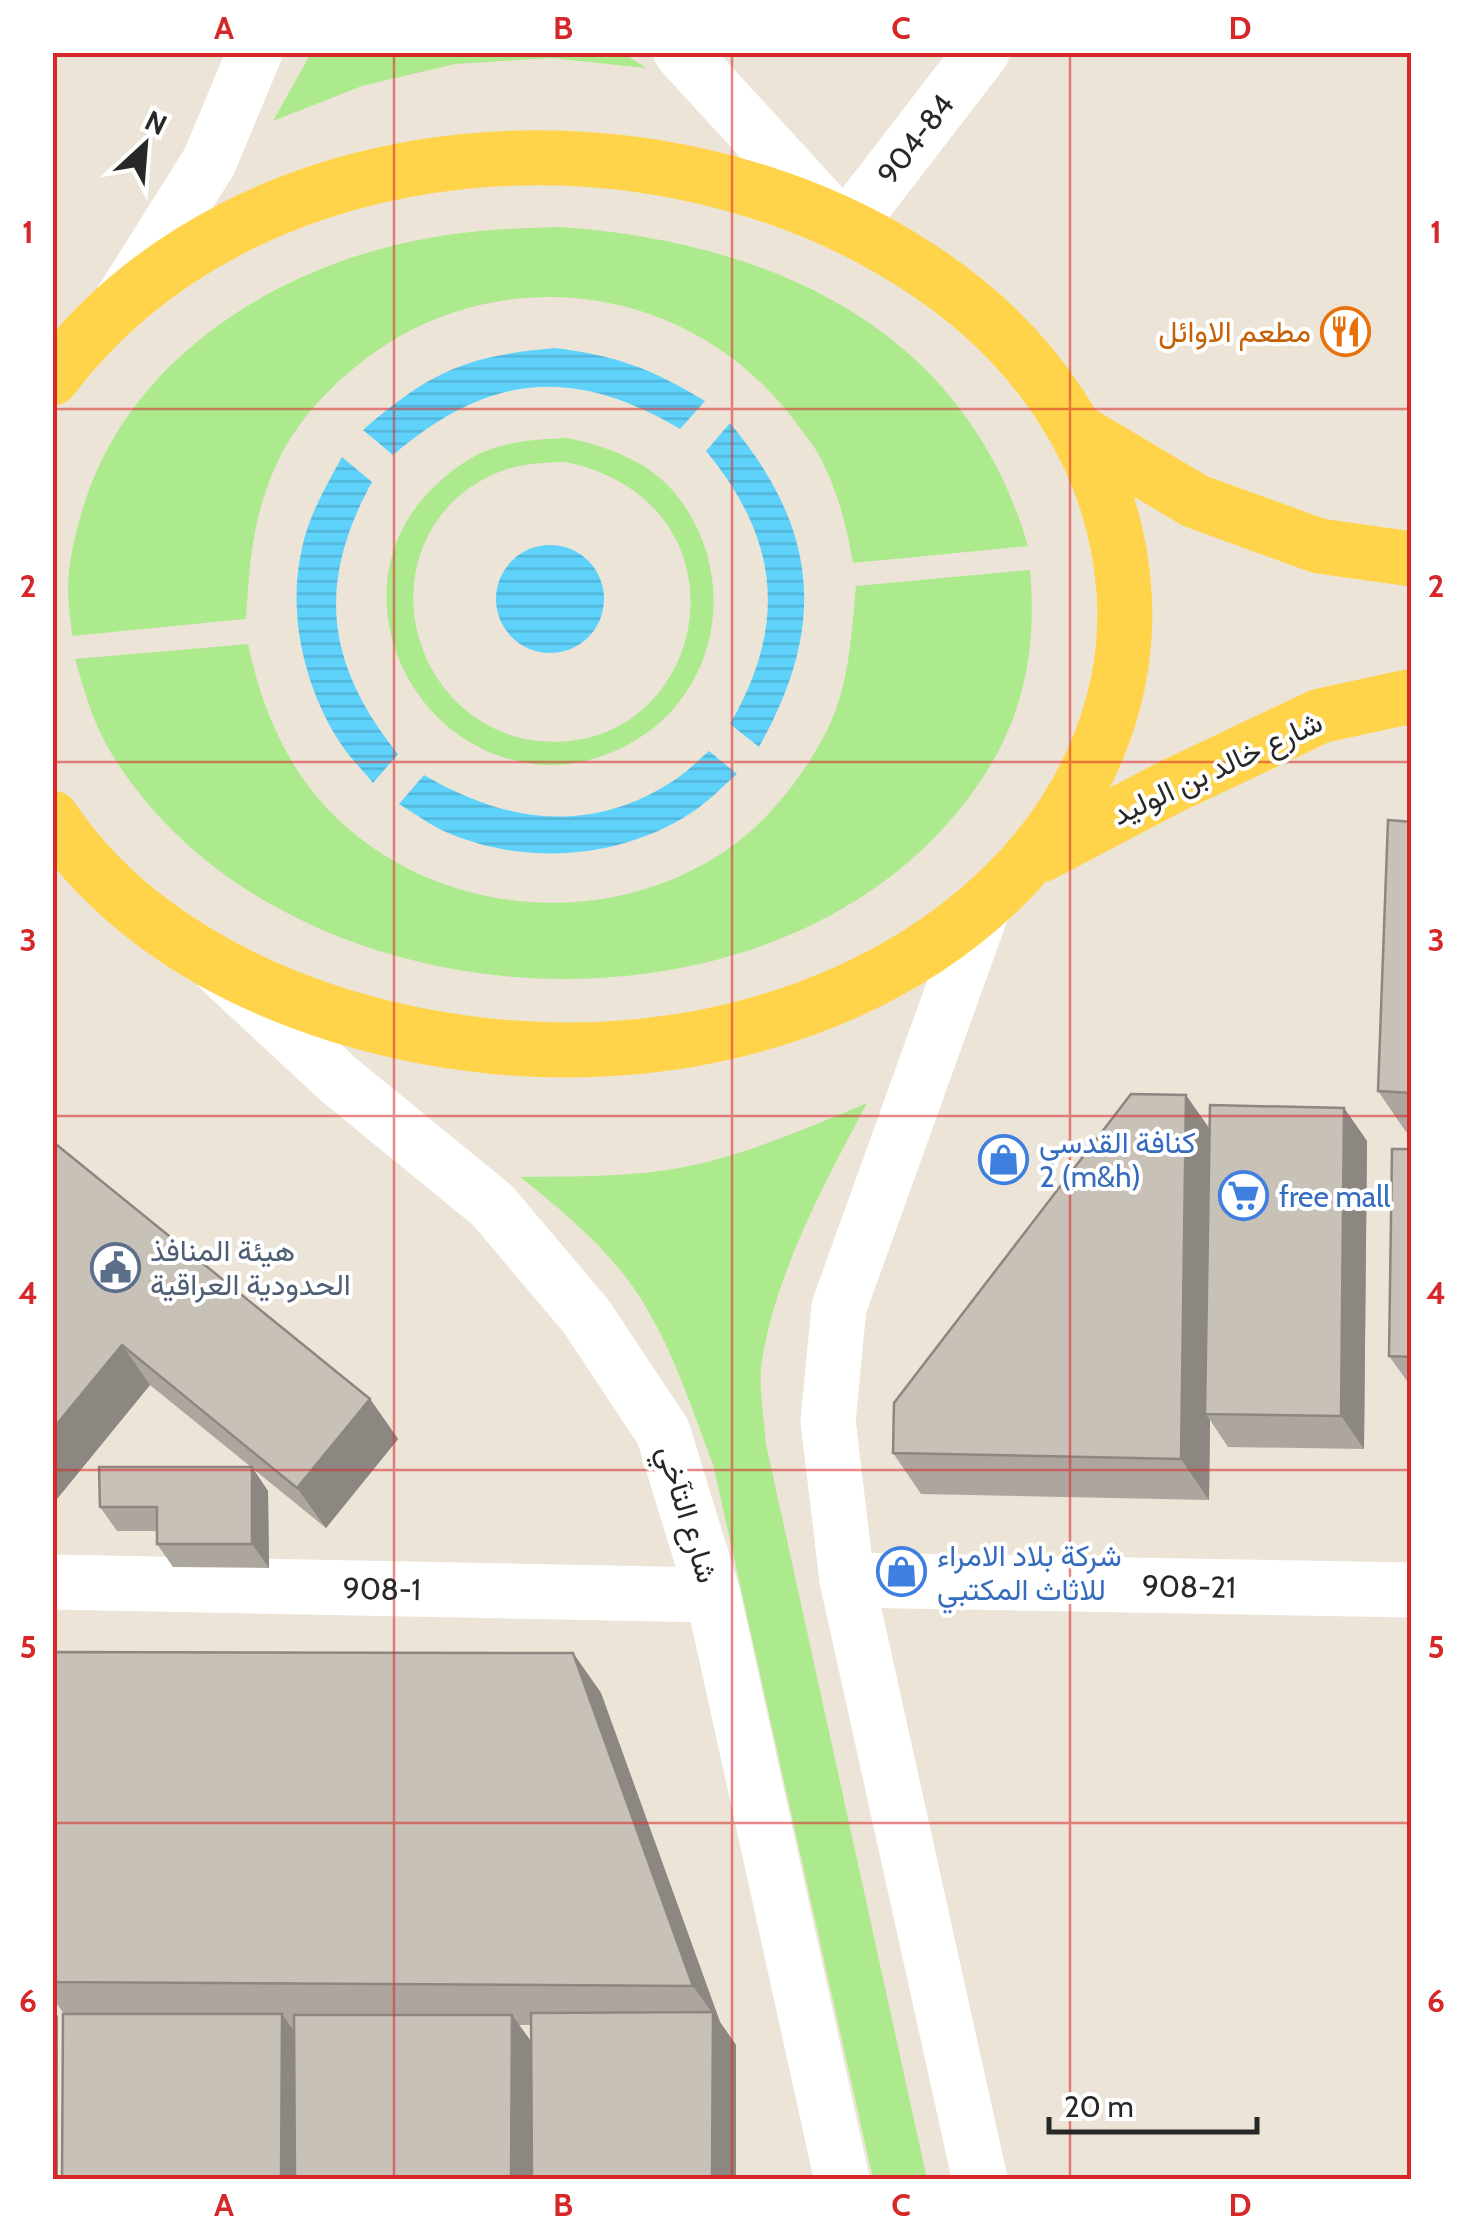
<svg xmlns="http://www.w3.org/2000/svg" width="1464" height="2232" font-family="Cabin,Vazirmatn,sans-serif">
	<style>
		.grass { fill: #adea8e; fill-rule: evenodd }
		.water { fill: url(#water-rules) }
		.lines { fill: none; stroke-linecap: round; stroke-linejoin: round }
		.minor { stroke: #fff; stroke-width: 55 }
		.tertiary { stroke: #fff; stroke-width: 55 }
		.primary { stroke: #ffd44b; stroke-width: 55 }
		.wall { fill: #aca69e; fill-rule: evenodd }
		.shaded-wall { fill: #8c8781 }
		.building { fill: #c8c1b8; stroke: #8c8781; stroke-width: 2.5 }
		.grid { fill: none; stroke: #d62828; stroke-width: 2.5; stroke-opacity: 0.55 }
		.labels { text-anchor: middle; dominant-baseline: central; stroke-width: 8; stroke-linejoin: round; paint-order: stroke }
		.street-label { font-size: 30px; fill: #282828; stroke: #fff }
		.food-label { font-size: 30px; fill: #c56008; stroke: #fff; text-anchor: end }
		.shop-label { font-size: 30px; fill: #366cbe; stroke: #fff; text-anchor: start }
		.service-label { font-size: 30px; fill: #4e5e75; stroke: #fff; text-anchor: start }
		.neatline { fill: none; stroke: #d62828; stroke-width: 4 }
		.grid-label { font-size: 32px; text-anchor: middle; font-weight: bold; fill: #d62828 }
	</style>
	<defs>
		<pattern id="water-rules" width="6" height="5" patternUnits="userSpaceOnUse" patternTransform="scale(2.5)"><rect width="6" height="5" fill="#5fd2fb"/><path d="M0 2.5h6" fill="none" stroke="#53b4d7"/></pattern>
	</defs>
	<rect width="100%" height="100%" fill="#ede4d8"/>
	<path class="grass" d="M623 53 646 68 551 58 455 64 362 86 273 121 311 53Z
		M561 227C772 242 965 328 1028 546L853 563C847 526 837 489 819 455 813 444 804 434 797 424 705 298 537 260 400 336 350 365 301 411 276 465 252 520 250 560 246 619L72 636C71 621 68 605 68 590 68 563 75 534 83 508 124 371 254 281 388 247 445 232 503 228 561 227Z
		M568 438C607 447 647 460 674 492 741 572 721 695 629 744 600 760 566 768 534 764 400 747 334 578 437 484 453 469 472 455 494 448 519 440 542 439 568 438ZM566 462C761 504 708 758 538 741 511 739 483 725 463 708 386 639 399 512 499 472 521 463 543 463 566 462Z
		M1030 570C1040 678 1010 759 935 837 721 1057 269 1016 110 751 93 723 84 690 75 659L248 644C260 702 284 762 325 806 427 917 606 934 728 849 767 822 799 781 822 740 849 693 851 639 856 586Z
		M867 1103C825 1183 777 1269 762 1360 758 1386 764 1418 766 1444L927 2179H873L713 1464C693 1412 675 1356 647 1309 617 1256 567 1214 520 1177 585 1176 651 1178 714 1160 767 1146 817 1124 867 1103Z"/>
	<path class="water" d="M555 348C618 356 650 368 705 401L680 429C572 365 488 374 393 455L363 430C431 371 466 356 555 348Z
		M730 423C819 530 827 626 759 747L730 724C788 624 779 539 706 451Z
		M342 457 372 482C316 584 326 664 398 754L373 783C362 769 348 756 339 741 304 686 287 613 302 548 309 515 326 486 342 457Z
		M496 599a54 54 0 1 1 108 0a54 54 0 1 1-108 0Z
		M709 751 737 774C724 785 711 799 697 809 625 859 526 867 446 832 430 825 414 813 399 804L424 775C506 823 590 835 673 781 686 773 697 761 709 751Z"/>
	<g class="lines">
		<g class="minor">
			<path id="s1" d="M848 226 982 52"/>
			<path d="M221 970 339 1080 492 1205 586 1316 663 1432 713 1595 842 2180"/>
			<path id="s2" d="M847 1580 1412 1590"/>
			<path id="s3" d="M52 1582 713 1595"/>
			<path d="M980 2180 847 1580 828 1421 839 1307 983 907"/>
		</g>
		<path class="tertiary" d="M681 52 833 218
			M121 302 209 162 255 52"/>
		<path class="primary" d="M52 378C248 120 657 97 917 266 1031 339 1114 453 1124 591 1132 703 1082 810 1003 887 890 997 730 1048 575 1050 387 1052 161 980 52 818
			M1079 432 1195 501 1319 546 1412 559
			M1041 855 1170 787 1320 716 1412 696"/>
	</g>
	<path class="wall" d="M1412 822V1132H1406L1378 1091Z
		M1344 1108 1367 1141 1364 1449 1228 1447 1210 1420 1209 1500 921 1494 893 1453 1209 1129Z
		M52 1141 370 1399 398 1439 326 1528 252 1468 268 1491 269 1568 173 1567 157 1544V1531H117L100 1507 251 1467 150 1385 52 1505Z
		M1412 1149V1388L1389 1356Z
		M52 1652 573 1653 601 1693 720 2022 736 2045V2180L64 2014 52 1997ZM519 2025H531V2042Z"/>
	<path class="shaded-wall" d="M1186 1095 1214 1135 1205 1414 1210 1420 1209 1500 1181 1459Z
		M1344 1108 1367 1141 1364 1449 1341 1416Z
		M122 1345 150 1385 52 1505V1430Z
		M370 1399 398 1439 326 1528 297 1488Z
		M252 1467 268 1491 269 1568 252 1544Z
		M573 1653 601 1693 720 2022 736 2045V2180H712L713 2014 693 1986Z
		M52 2008 58 2016V2180H52Z
		M282 2014 305 2047 304 2180H281Z
		M512 2015 536 2048 535 2180H511Z"/>
	<path class="building" d="M1388 820 1412 822V1093L1378 1091Z
		M1131 1094 1186 1095 1181 1459 893 1453 894 1403Z
		M1210 1105 1344 1108 1341 1416 1205 1414Z
		M52 1141 370 1399 297 1488 122 1345 52 1430Z
		M1392 1149H1412V1357L1389 1356Z
		M99 1467H252V1544H157V1507H100Z
		M52 1652 573 1653 693 1986 52 1982Z
		M713 2012 712 2180H532L531 2013Z
		M63 2014H282L281 2180H62Z
		M294 2015H512L511 2180H295Z"/>
	<path class="grid" d="M394 52V2180M732 52V2180M1070 52V2180M52 409H1412M52 762H1412M52 1116H1412M52 1470H1412M52 1823H1412"/>
	<defs>
		<symbol id="restaurant-ring" viewBox="-11 -11 22 22"><circle r="9.5" fill="#fff" stroke="#e8710a" stroke-width="1.5"/><path d="M-5-6h1v4h1v-4h1v4h1v-4h1v5L-1.5 .5V6h-2V.5L-5-1ZM5-6V6H3V1.5H1.5Q1.5-4 5-6Z" fill="#e8710a"/></symbol>
		<symbol id="shop-ring" viewBox="-11 -11 22 22"><circle r="9.5" fill="#fff" stroke="#3f7fe0" stroke-width="1.5"/><path d="M-5-2.5h2.3a2.7 3.5 0 0 1 5.4 0H5L5.5 6h-11ZM-1.5-2.5h3a1.5 2.3 0 0 0-3 0Z" fill="#3f7fe0"/></symbol>
		<symbol id="supermarket-ring" viewBox="-11 -11 22 22"><circle r="9.5" fill="#fff" stroke="#3f7fe0" stroke-width="1.5"/><path d="M-6-5.5h2.5l.6 2H6L4.5 2H-2.5L-4.4-4H-6ZM-1.5 3.2a1.3 1.3 0 1 0 .1 0ZM3 3.2a1.3 1.3 0 1 0 .1 0Z" fill="#3f7fe0"/></symbol>
		<symbol id="civic-ring" viewBox="-11 -11 22 22"><circle r="9.5" fill="#fff" stroke="#5c6f8a" stroke-width="1.5"/><path d="M-.6-6.5H3V-4.5H.6V-3L4-1V1h2V6H-6V1h2V-1L-.6-3ZM-1.2 2.5V6h2.4V2.5Z" fill="#5c6f8a"/></symbol>
	</defs>
	<g fill-rule="evenodd">
		<use href="#restaurant-ring" x="1318" y="304" width="55" height="55"/>
		<use href="#shop-ring" x="976" y="1132" width="55" height="55"/>
		<use href="#supermarket-ring" x="1216" y="1168" width="55" height="55"/>
		<use href="#civic-ring" x="88" y="1240" width="55" height="55"/>
		<use href="#shop-ring" x="874" y="1544" width="55" height="55"/>
	</g>
	<g class="labels">
		<g class="street-label">
			<text stroke="none"><textPath href="#s1" startOffset="110">904-84</textPath></text>
			<text transform="translate(1217 768) rotate(-25)">شارع خالد بن الوليد</text>
			<text transform="translate(688 1514) rotate(73)">شارع التآخي</text>
			<text stroke="none"><textPath href="#s2" startOffset="342">908-21</textPath></text>
			<text stroke="none"><textPath href="#s3" startOffset="330">908-1</textPath></text>
		</g>
		<g class="food-label">
			<text x="1311" y="331">مطعم الاوائل</text>
		</g>
		<g class="shop-label">
			<text x="1039" y="1142">كنافة القدسي<tspan x="1039" dy="34">2 (m&amp;h)</tspan></text>
			<text x="1279" y="1196">free mall</text>
			<text x="937" y="1555">شركة بلاد الامراء<tspan x="937" dy="34">للاثاث المكتبي</tspan></text>
		</g>
		<g class="service-label">
			<text x="150" y="1250">هيئة المنافذ<tspan x="150" dy="34">الحدودية العراقية</tspan></text>
		</g>
	</g>
	<rect width="1464" height="2232" fill="none" stroke="#ffffff" stroke-width="110"/>
	<g transform="translate(145 145) rotate(26)" stroke="#ffffff" stroke-width="8" paint-order="stroke">
	<path d="M0-8L18 38L0 25L-18 38Z" fill="#282828"/>
	<text y="-15" font-size="28" font-weight="bold" text-anchor="middle" fill="#282828">N</text>
	</g>
	<path d="M1049 2117v15h208v-15" fill="none" stroke="#282828" stroke-width="5"/>
	<text x="1064" y="2117" font-size="30" fill="#282828" stroke="#ffffff" stroke-width="8" paint-order="stroke">20 m</text>
	<rect x="55" y="55" width="1354" height="2122" class="neatline"/>
	<g class="grid-label">
		<text x="224" y="39">A</text>
		<text x="563" y="39">B</text>
		<text x="901" y="39">C</text>
		<text x="1240" y="39">D</text>
		<text x="28" y="243">1</text>
		<text x="1436" y="243">1</text>
		<text x="28" y="597">2</text>
		<text x="1436" y="597">2</text>
		<text x="28" y="951">3</text>
		<text x="1436" y="951">3</text>
		<text x="28" y="1304">4</text>
		<text x="1436" y="1304">4</text>
		<text x="28" y="1658">5</text>
		<text x="1436" y="1658">5</text>
		<text x="28" y="2012">6</text>
		<text x="1436" y="2012">6</text>
		<text x="224" y="2216">A</text>
		<text x="563" y="2216">B</text>
		<text x="901" y="2216">C</text>
		<text x="1240" y="2216">D</text>
	</g>
</svg>
